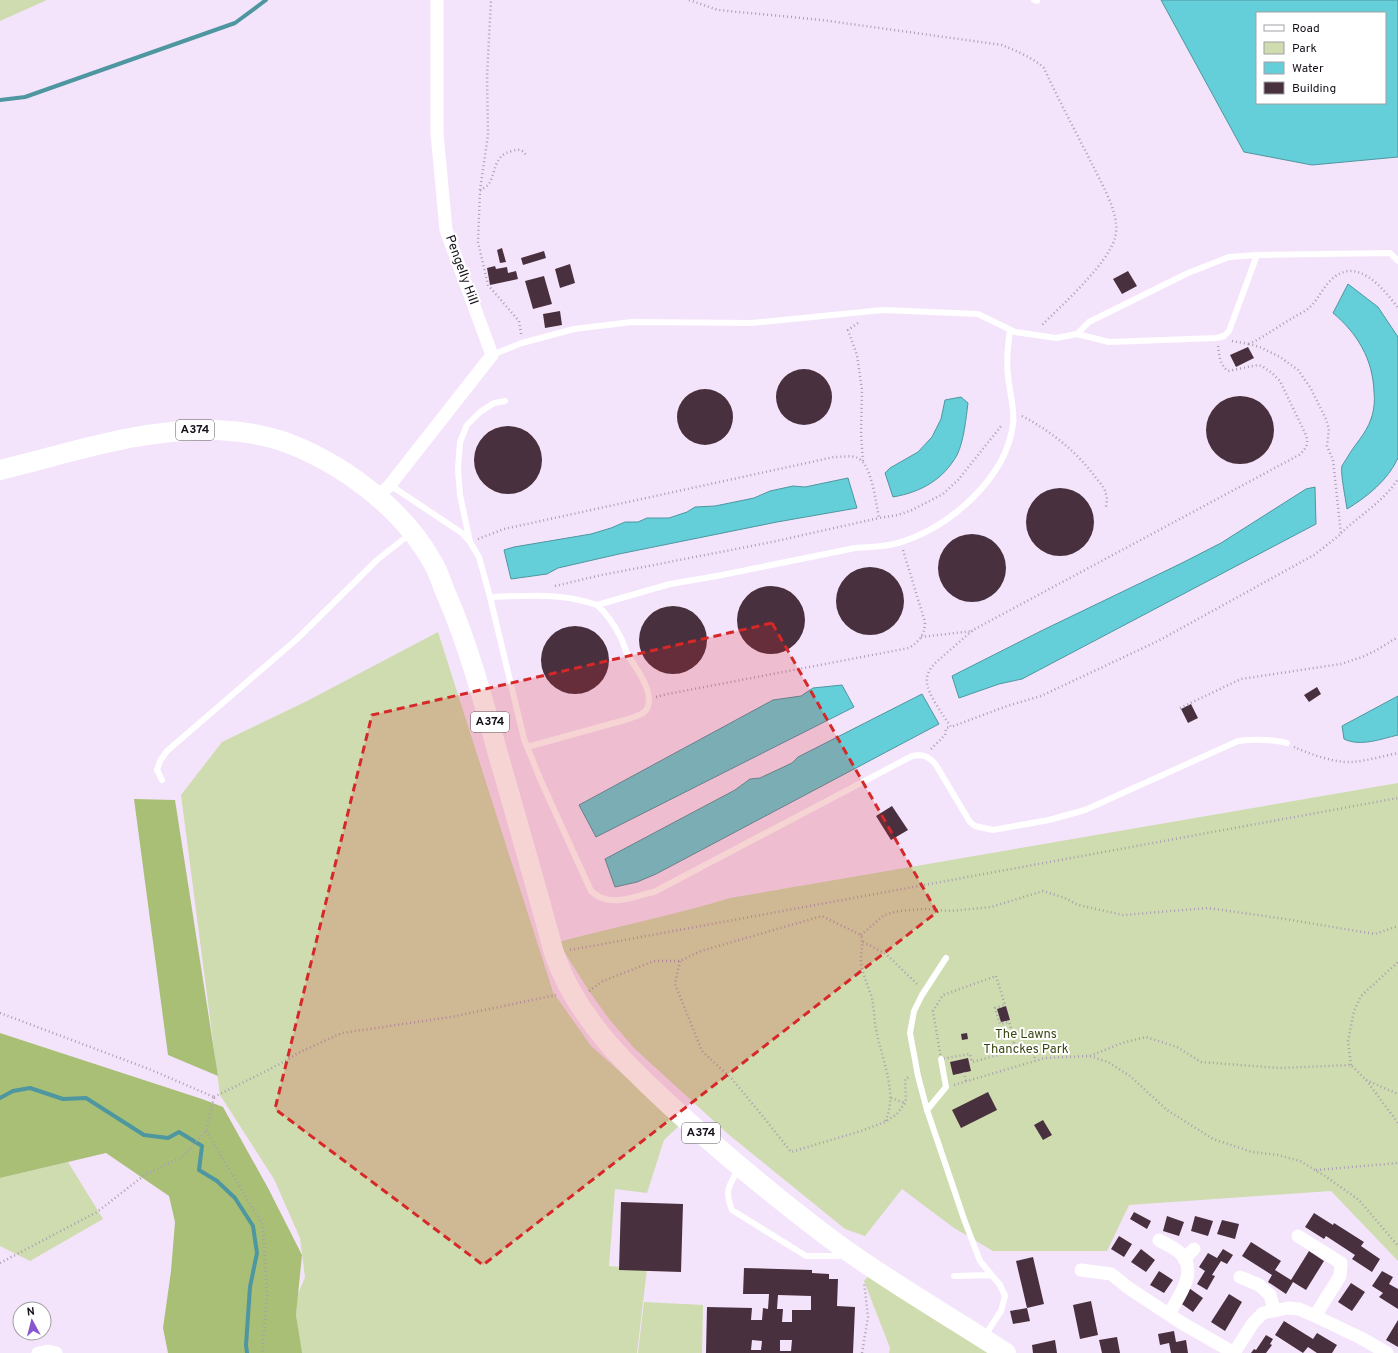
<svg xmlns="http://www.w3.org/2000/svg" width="1398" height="1353" font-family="Overpass,sans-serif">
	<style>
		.green { fill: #cedcaf }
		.forest { fill: #a9bf76 }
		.water { fill: #65cfd9; stroke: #4e96a0; fill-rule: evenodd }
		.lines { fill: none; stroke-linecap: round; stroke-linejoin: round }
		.stream { stroke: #4e96a0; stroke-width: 4 }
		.building { fill: #49303f; fill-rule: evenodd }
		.path { stroke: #ab9eb1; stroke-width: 2.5; stroke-dasharray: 1 3; stroke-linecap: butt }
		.lane { stroke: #fff; stroke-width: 6 }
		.street { stroke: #fff; stroke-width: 13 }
		.primary { stroke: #fff; stroke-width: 20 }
		.marked { fill: #d62828; fill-opacity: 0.2; stroke: #d62828; stroke-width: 3; stroke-dasharray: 8 5; stroke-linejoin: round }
		.labels { text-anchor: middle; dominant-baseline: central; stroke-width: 4; stroke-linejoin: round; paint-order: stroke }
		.shield { fill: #fff; stroke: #5d585f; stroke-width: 1 }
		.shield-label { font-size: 12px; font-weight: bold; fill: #17101a }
		.street-label { font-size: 13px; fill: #17101a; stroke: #fff }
		.park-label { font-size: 13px; fill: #3a4712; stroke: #fff }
	</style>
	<rect width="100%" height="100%" fill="#f4e4fb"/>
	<path class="green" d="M0 0H47L0 21Z
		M438 632 553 992 591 1046 680 1125 664 1140 647 1193 615 1189 609 1266 647 1269 637 1353H301L296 1315 298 1294 305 1277 300 1238 274 1179 220 1095 181 795 222 742 307 701Z
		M1398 783V1261L1331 1191 1129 1205 1107 1251H993L954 1228 902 1189 865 1236 845 1229 728 1134 634 1048 609 1019 589 991 558 942C615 927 674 915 730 898Z
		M68 1162 103 1219 30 1261 0 1246V1178Z
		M870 1274 993 1353H889L890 1348 864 1281Z
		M644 1302 703 1305 702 1353H638Z"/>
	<path class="forest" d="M134 799 175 800 218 1076 168 1055Z
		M0 1033 202 1099 223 1107 268 1188 302 1255 296 1315 302 1353H168L163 1328 171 1271 175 1222 169 1196 106 1153 0 1178Z"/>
	<path class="water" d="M1161 0H1398V157L1312 165 1244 152ZM1257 13H1385V103H1257Z
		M1348 284 1378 307 1398 337V458C1388 480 1367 497 1347 509 1346 501 1340 472 1342 466 1343 464 1345 461 1347 458 1354 445 1366 434 1371 419 1374 411 1375 400 1374 392 1373 359 1357 333 1333 313Z
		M961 397 968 403C966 418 964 441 957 455 943 480 921 492 893 497L885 473 890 468 918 452 932 437 941 419 945 400Z
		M848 478 857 508 777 522 619 554 558 568 547 574 511 579 504 550 514 547 591 534 611 528 625 522H638L647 518H669L687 512 695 507 715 506 754 498 770 491 793 486 805 487Z
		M1315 487 1316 524 1022 679 999 684 959 698 952 676 1043 630 1182 563 1221 543 1306 489Z
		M842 685 854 707 596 837 579 805 773 700 801 696 813 688Z
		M922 694 939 724 656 874 637 882 615 887 605 859 735 790 750 779 760 778 792 763 798 757Z
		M1398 696V735C1381 739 1360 747 1344 739L1342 726Z"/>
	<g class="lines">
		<path class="stream" d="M0 100 25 97 235 23 266 0
			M0 1098 13 1091 30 1088 63 1099 86 1098 144 1135 168 1138 179 1132 202 1146 199 1170 217 1181 235 1198 253 1226 257 1253 250 1287 246 1345 247 1353"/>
	</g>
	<path class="building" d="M502 248 506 262 500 263 497 250Z
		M544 251 546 258 523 265 521 258Z
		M570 264 575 283 560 288 555 269Z
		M495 266 496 269 507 267 508 273 516 271 518 279 490 285 487 268Z
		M1128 271 1137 286 1122 294 1113 279Z
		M544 276 552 304 533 309 525 281Z
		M560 311 562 325 545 328 543 314Z
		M1248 347 1254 358 1236 367 1230 355Z
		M776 397a28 28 0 1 1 56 0a28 28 0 1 1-56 0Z
		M677 417a28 28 0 1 1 56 0a28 28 0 1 1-56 0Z
		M1206 430a34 34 0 1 1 68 0a34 34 0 1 1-68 0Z
		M474 460a34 34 0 1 1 68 0a34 34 0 1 1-68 0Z
		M1026 522a34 34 0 1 1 68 0a34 34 0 1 1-68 0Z
		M938 568a34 34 0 1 1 68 0a34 34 0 1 1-68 0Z
		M836 601a34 34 0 1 1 68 0a34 34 0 1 1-68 0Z
		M737 620a34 34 0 1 1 68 0a34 34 0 1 1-68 0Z
		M639 640a34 34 0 1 1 68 0a34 34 0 1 1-68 0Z
		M541 660a34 34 0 1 1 68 0a34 34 0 1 1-68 0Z
		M1317 687 1321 694 1309 702 1304 695Z
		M1191 704 1198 718 1188 723 1181 709Z
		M892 806 908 830 891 840 876 816Z
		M1006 1006 1010 1020 1001 1022 997 1009Z
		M967 1033 968 1039 962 1040 961 1034Z
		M968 1058 971 1071 953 1075 950 1062Z
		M988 1092 997 1110 961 1128 952 1110Z
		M1043 1120 1052 1135 1043 1140 1034 1125Z
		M621 1202 683 1204 681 1272 619 1270Z
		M1134 1212 1151 1221 1147 1229 1130 1219Z
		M1314 1213 1333 1225 1334 1223 1364 1242 1361 1246 1380 1259 1372 1272 1352 1259 1355 1255 1326 1236 1324 1239 1305 1227Z
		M1167 1216 1184 1222 1179 1236 1163 1231Z
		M1195 1216 1213 1221 1208 1236 1191 1231Z
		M1222 1220 1239 1224 1235 1239 1217 1234Z
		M1119 1236 1132 1244 1124 1257 1111 1249Z
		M1251 1242 1281 1261 1275 1270 1291 1280 1309 1251 1324 1261 1306 1290 1293 1282 1286 1294 1268 1282 1272 1275 1242 1256Z
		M1141 1249 1155 1260 1146 1272 1131 1262Z
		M1223 1249 1233 1255 1227 1264 1221 1261 1212 1275 1215 1276 1207 1290 1197 1284 1205 1271 1199 1267 1208 1253 1217 1258Z
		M1033 1257 1044 1304 1027 1308 1016 1261Z
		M744 1268 812 1270V1273L829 1274V1279H838L837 1306 855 1307 853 1353H706L707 1307 752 1308 751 1320H762L763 1308 768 1309 769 1294H743ZM778 1295 811 1296V1310H792V1322H782L783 1309H777ZM752 1340 762 1341 761 1350H751ZM780 1340H792L791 1351H780Z
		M1159 1271 1173 1280 1164 1293 1150 1285Z
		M1382 1271 1393 1277 1389 1284 1398 1289V1309L1379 1297 1383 1293 1372 1286Z
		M1351 1283 1365 1292 1352 1311 1338 1302Z
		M1189 1288 1203 1298 1193 1312 1179 1302Z
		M1229 1294 1242 1302 1225 1331 1211 1322Z
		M1091 1301 1098 1335 1080 1339 1073 1305Z
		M1027 1308 1030 1321 1013 1324 1010 1311Z
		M1398 1320V1347L1386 1340Z
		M1284 1321 1313 1339 1317 1333 1337 1345 1332 1353H1317L1308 1347 1303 1353 1275 1335Z
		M1174 1331 1176 1342 1186 1340 1188 1353H1171L1169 1343 1160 1345 1158 1334Z
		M1266 1335 1273 1339 1270 1344 1272 1345 1266 1353H1251L1254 1349 1256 1350Z
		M1117 1337 1120 1353H1102L1099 1340Z
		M1055 1340 1057 1353H1033L1032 1345Z"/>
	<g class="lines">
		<path class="path" d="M689 0 718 10 822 20 1002 45C1016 51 1032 57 1044 68 1059 101 1077 134 1093 166 1101 182 1114 205 1116 223 1117 227 1116 233 1115 238 1107 265 1061 306 1041 326
			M480 190 488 135 487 77 491 0
			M858 323 848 330 857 355 862 390 861 434 863 461
			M521 334 519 321 488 285 478 242 480 191C482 189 486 187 488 185 497 173 492 156 512 151 518 149 522 149 526 155
			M1232 341 1249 344
			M1218 346C1219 355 1220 365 1228 371L1258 365 1262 366 1272 373 1280 381 1306 435C1309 444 1306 449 1299 455L973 630 934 664C930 669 926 675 927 682 927 694 944 716 951 727L1007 706 1041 696 1158 641 1314 555 1341 534 1333 460 1327 446 1329 429 1326 419 1310 387 1298 370 1280 357 1260 347 1249 344C1264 337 1277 327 1291 319 1297 315 1304 312 1309 308 1318 300 1322 289 1330 281 1356 254 1383 288 1398 308
			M1022 416C1051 431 1077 452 1096 478 1100 483 1105 488 1106 494 1108 498 1106 504 1106 509
			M1341 533C1359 516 1384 501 1398 479
			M478 539 504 529 834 457C841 457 852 455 858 458 872 465 876 504 879 518L898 515 912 510 943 494 958 480 1002 425
			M555 586 597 576 772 542 879 518
			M921 637 973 631
			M656 697 668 694 909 648C920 641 925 634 925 622L903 550
			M1180 708 1241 679 1341 664 1362 657 1375 651 1398 637
			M1294 747C1310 754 1334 763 1352 762 1366 761 1384 756 1398 753
			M931 749 945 735 946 728 951 727
			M861 935 884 915 899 911 924 909 951 911 991 907 1043 891 1065 898 1078 905 1123 915 1208 908 1279 918 1375 934 1398 926
			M863 942 886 954 919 986
			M570 950 1398 798
			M680 961 675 984 702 1051 732 1079 765 1119 791 1152 861 1131 885 1122 897 1114 905 1103 906 1099 905 1079 909 1077
			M996 976 1005 1005 995 1008 1000 1024 1009 1022 1015 1040 1010 1052 972 1062 970 1054 941 1059 933 1011 943 995Z
			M589 991 603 981 654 961H680L701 951 822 916 861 935C864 945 860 953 861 963 863 975 868 986 872 998 874 1008 874 1019 876 1029 881 1059 899 1093 885 1122
			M0 1013 149 1069 214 1097
			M1034 1053 1035 1061
			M1090 1056 1122 1043 1146 1037 1177 1047 1201 1062 1279 1068 1351 1065 1366 1080 1398 1123
			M1351 1065 1348 1041 1354 1011 1361 996 1398 962
			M964 1072 966 1081
			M1366 1080 1398 1094
			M954 1085 1045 1058 1089 1056 1108 1062 1130 1076 1167 1110 1213 1139 1252 1152 1278 1155 1300 1161 1325 1176 1359 1200 1398 1246
			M214 1097 274 1067 300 1052 342 1033 451 1017 556 995
			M891 1098 905 1103
			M206 1131 263 1225 267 1296 262 1353
			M1316 1170 1398 1163
			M0 1263 97 1212 146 1174 182 1157 206 1131 214 1097
			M862 1353 868 1317 864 1282"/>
		<path class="lane" d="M1034 0 1037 1
			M1077 334 1089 322 1188 273 1229 257 1257 255 1390 253 1398 261
			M492 355 522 343 574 329 632 322 751 323 883 310 978 314 1015 332 1056 338 1077 334 1109 342 1217 338 1224 336 1229 331 1257 255
			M505 401 494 403 480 412 467 425 460 442 458 469 460 495 470 542 479 557 490 597 524 739 541 781 591 891C610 909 633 896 654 892L912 756C923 754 929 756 936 765L970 822 975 826 993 830 1049 820 1085 810 1238 741C1255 739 1270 739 1287 743
			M390 485 462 533 470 542
			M490 597C529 596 560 592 597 605
			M527 747 625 720C633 717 646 715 648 706 653 689 636 669 628 655 625 650 624 644 621 638 615 626 607 614 597 605L670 584 717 576 855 548C870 547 884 547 898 543 949 528 1006 479 1013 424 1015 408 1009 391 1008 375 1006 361 1008 344 1010 330
			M162 780 157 770 160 761 167 751 297 639 377 560 410 534
			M946 958 922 995 914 1011 910 1033 918 1076 927 1110 964 1219 980 1261 1000 1285 1005 1296 1001 1311 984 1337
			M927 1110 946 1087 941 1059
			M739 1168C729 1186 724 1190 732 1210L806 1256H839L842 1252
			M954 1276 991 1275"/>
		<path class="street" d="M377 497 390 485 492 355 446 230 437 133V0
			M1298 1236 1341 1263 1340 1276 1315 1316
			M1159 1240C1165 1244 1174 1247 1180 1253 1199 1271 1179 1296 1169 1314
			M1184 1259 1194 1249
			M1081 1270 1111 1274 1130 1289 1182 1323 1234 1353
			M1240 1277 1259 1285 1270 1295 1274 1310
			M38 1353 48 1351 56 1353
			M1234 1353 1253 1323 1263 1313 1288 1308 1299 1309 1315 1316 1361 1338 1387 1353"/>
		<path class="primary" d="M0 470C71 453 141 428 216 430 237 431 261 434 282 441 341 462 403 508 433 563 439 573 442 585 447 596 469 647 483 700 498 754 517 820 536 886 554 953 577 1021 634 1073 686 1120 737 1165 788 1208 843 1248 895 1285 952 1318 1006 1353"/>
	</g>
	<path class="marked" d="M772 623 937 912 483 1265 275 1109 372 715Z"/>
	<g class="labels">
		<g class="shield">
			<rect x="176" y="420" width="38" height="20" rx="3"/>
			<rect x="471" y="712" width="38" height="20" rx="3"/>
			<rect x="682" y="1123" width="38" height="20" rx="3"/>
		</g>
		<g class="shield-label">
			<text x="195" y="430">A374</text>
			<text x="490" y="722">A374</text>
			<text x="701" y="1133">A374</text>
		</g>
		<g class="street-label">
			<text transform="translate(461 270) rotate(70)">Pengelly Hill</text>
		</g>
		<g class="park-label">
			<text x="1026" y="1035">The Lawns<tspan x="1026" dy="15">Thanckes Park</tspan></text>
		</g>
	</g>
	<rect x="1256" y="12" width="130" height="92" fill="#ffffff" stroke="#a29fa3"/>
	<rect x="1264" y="25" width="20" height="6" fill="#ffffff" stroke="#a29fa3"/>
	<text x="1292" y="32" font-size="12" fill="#17101a">Road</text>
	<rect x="1264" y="42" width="20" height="12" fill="#cedcaf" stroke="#a29fa3"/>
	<text x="1292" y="52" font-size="12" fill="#17101a">Park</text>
	<rect x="1264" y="62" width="20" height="12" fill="#65cfd9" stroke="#a29fa3"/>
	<text x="1292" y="72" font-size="12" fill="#17101a">Water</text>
	<rect x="1264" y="82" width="20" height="12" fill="#49303f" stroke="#a29fa3"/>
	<text x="1292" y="92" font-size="12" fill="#17101a">Building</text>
	<g transform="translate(32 1321) rotate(353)"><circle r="19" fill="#ffffff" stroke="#a29fa3"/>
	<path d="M0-3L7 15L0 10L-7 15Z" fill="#8657d0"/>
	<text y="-6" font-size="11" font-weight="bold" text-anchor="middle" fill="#17101a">N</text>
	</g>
</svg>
